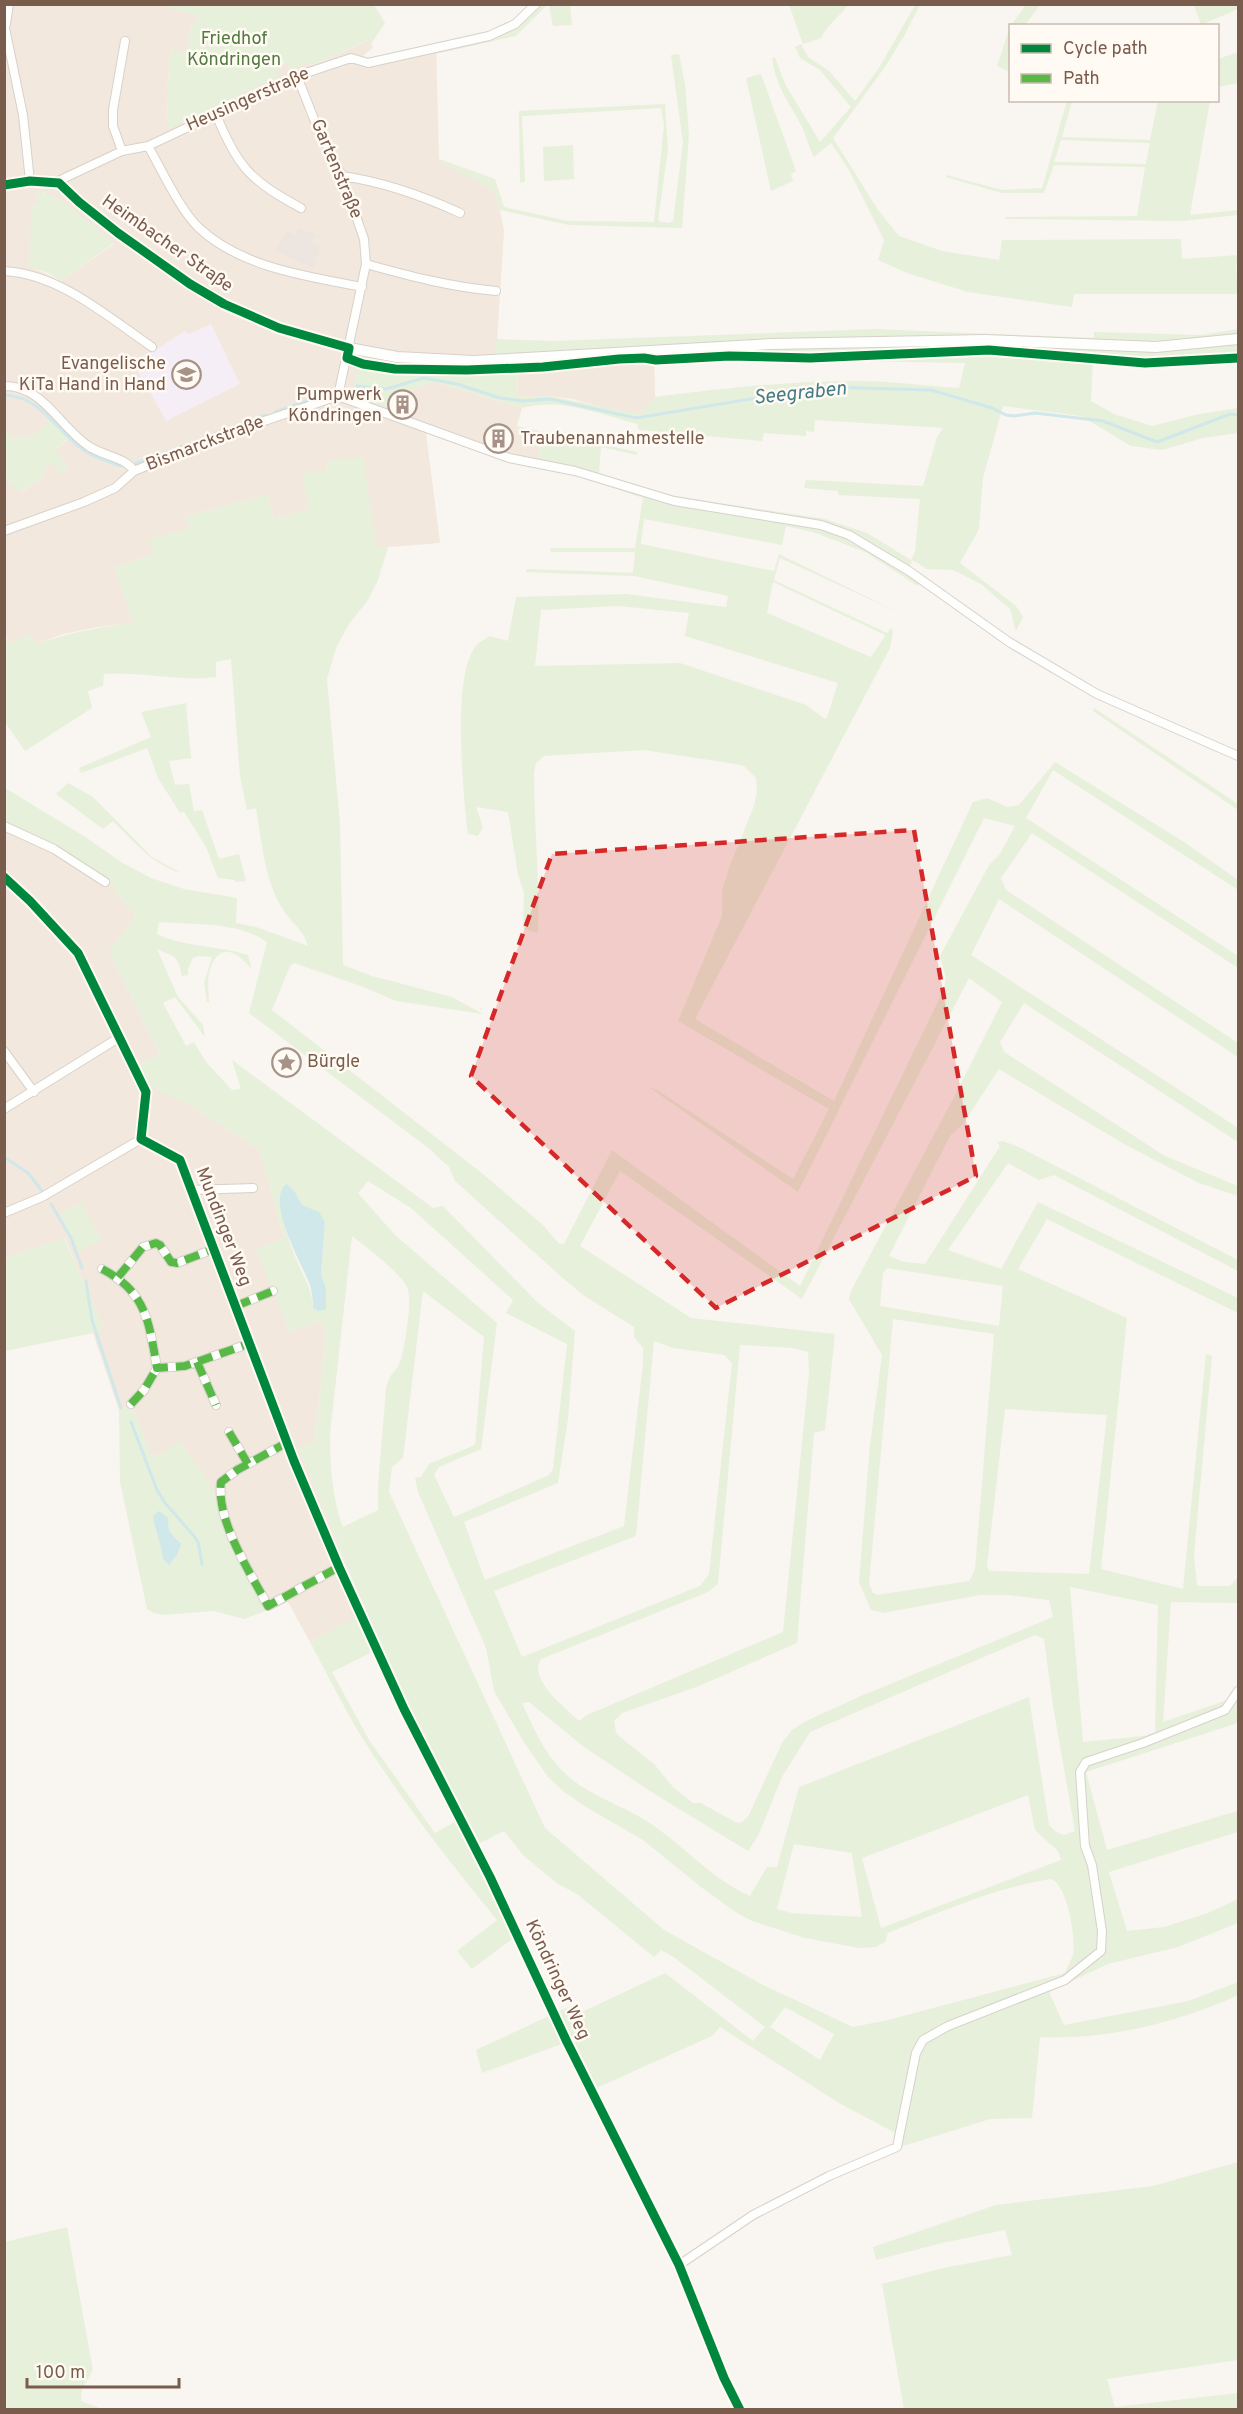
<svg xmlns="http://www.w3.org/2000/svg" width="1243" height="2414" font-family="Overpass,sans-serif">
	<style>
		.residential { fill: #f2e8de; fill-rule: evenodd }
		.industrial { fill: #ede5e0 }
		.education { fill: #f6eef6 }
		.green { fill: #e7f0db; fill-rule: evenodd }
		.water { fill: #d0e8ea }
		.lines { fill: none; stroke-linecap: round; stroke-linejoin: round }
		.stream { stroke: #d0e8ea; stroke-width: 3 }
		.minor-casing { stroke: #d7d1cb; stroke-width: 10 }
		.tertiary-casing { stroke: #d7d1cb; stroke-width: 12 }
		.minor { stroke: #fefefd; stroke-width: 8 }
		.tertiary { stroke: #fefefd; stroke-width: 10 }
		.quiet { stroke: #58b947; stroke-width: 8; stroke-dasharray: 15 8; stroke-linecap: butt }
		.cycleway-casing { stroke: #fffaf3; stroke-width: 13 }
		.cycleway { stroke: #00873e; stroke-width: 9 }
		.marked { fill: #d62828; fill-opacity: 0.2; stroke: #d62828; stroke-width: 4.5; stroke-dasharray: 12 8; stroke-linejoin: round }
		.labels { text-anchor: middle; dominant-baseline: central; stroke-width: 5; stroke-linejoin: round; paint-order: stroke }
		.park-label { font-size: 18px; fill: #537a41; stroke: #fffaf3 }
		.street-label { font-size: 18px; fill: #7a5c4d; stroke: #fffaf3 }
		.poi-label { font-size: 18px; fill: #7a5c4d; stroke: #fffaf3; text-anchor: end }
		.water-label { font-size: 20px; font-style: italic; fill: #437c86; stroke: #fffaf3 }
	</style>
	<rect width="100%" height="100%" fill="#f9f5f0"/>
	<path class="residential" d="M156 4 197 15 198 24 191 23 188 53 171 50 167 90 168 129 227 103 286 62H310L312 65 369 40 373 48 364 55 365 58 373 59 436 43 439 161 490 188 495 193 499 206 504 231 496 355 654 345 655 397 649 405 637 413 620 411 572 399 547 396 518 397 517 368 395 369 363 364V401L383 405 425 384 435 382 522 408 516 429 541 434 538 468 508 461 426 433 440 543 377 548 326 461 327 470 309 510 273 519 268 495 186 516 190 528 154 554 115 568 134 623 98 627 63 634 36 644H9L5 634V478L21 492 38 481 45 473 41 469 54 463 55 450 67 440 37 432 29 440 11 439 7 432H5V5ZM43 192 58 199 114 244 61 281 30 266 38 204Z
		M5 823 56 847 105 878 136 916 109 951 160 1054 139 1065 148 1084 195 1108 260 1150 284 1238 257 1250 290 1332 321 1321 326 1334 315 1441 299 1449 366 1613 310 1642 288 1602 271 1609 263 1608 237 1559 221 1520 215 1496 181 1442 156 1456 151 1455 132 1406 119 1410 93 1333 103 1328 65 1238 5 1258Z"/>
	<path class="industrial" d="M299 228 316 235 312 243 320 246 313 268 275 251 287 231 295 235Z"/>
	<path class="education" d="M211 324 240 384 166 421 134 364 185 331 189 334Z"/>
	<path class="green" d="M156 5H374L385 23 371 44 368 40 312 65 309 62 292 70 286 62 279 64 277 77 168 130 167 90 171 50 188 53 191 23 198 24 197 15Z
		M536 5H547L516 36 436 54 435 48 504 30Z
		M549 5H570L572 25 553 26Z
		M789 5V4L848 5C839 17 828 24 821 38L803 44Z
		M915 5H920L904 36 885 67 833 138 878 210 899 236 942 251 999 260 1002 240 1181 239 1182 259 1238 255V263L1236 264 1238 294H1074L1072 307 968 292 907 273 878 260 884 240 849 170 831 143 814 157C809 148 807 137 802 127 789 101 777 90 772 59L775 57 785 84 820 142 851 107 820 70 800 58 795 47 801 44 808 57 829 71 855 101 879 68Z
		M1026 5H1040L1025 25H1011Z
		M1194 5H1238V9L1201 25Z
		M1010 27V72L997 66Z
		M1238 52V83L1218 87V59Z
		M679 54 685 85 689 135 682 228 569 225 500 210 495 193 490 188 439 161V159L495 179 504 207 568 221 654 222 664 125 661 108 522 116 525 182 520 183 519 111 665 104 668 149 658 221 669 223 673 221 683 143 671 55Z
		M761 74 796 171 791 174 793 181 771 191 746 78Z
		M1067 101H1072L1062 137 1150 140 1158 101H1210L1190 215 1238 210V215L1183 221 1005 219V217L1137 216 1145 167 1054 165 1044 193H1002L946 177V175L1002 190 1042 188ZM1061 140 1150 143 1146 164 1054 162Z
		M573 145 574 179 544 181 543 147Z
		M36 192C58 190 96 229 114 243L61 281 48 273 29 266 32 205 38 204Z
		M875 329 1094 338V332L1201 335 1238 329V358L1145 363 1093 359 1091 401 1114 414 1152 426 1199 414 1238 408V433L1203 438 1162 450 1131 446 1081 416 1003 406 983 478 979 529 960 563 1016 606 1023 617 1016 631 1010 609 981 584 953 570 927 569 912 560 909 571 921 580 918 586 865 552 816 533 786 526 782 545 644 519 641 544 774 571 779 554 900 613 780 558 774 580 887 633 891 628 893 631 890 648 695 1019 834 1101 973 802 987 798 1007 807 1019 805 1055 762 1184 842 1238 880V890L1053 770 1026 818 1238 956V968L1032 833 1001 878 1006 890 1238 1043V1057L999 899 971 955 1238 1128V1142L1024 1003 1000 1042 1004 1052 1165 1156 1238 1186V1196L1199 1183 1124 1144 999 1069 963 1124 950 1136 889 1256 904 1262 925 1264 1000 1146 997 1142 1003 1141 1021 1148 1238 1260V1271L1054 1175 1039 1180 1008 1163 948 1250 1001 1269 1038 1202 1238 1298V1313L1047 1219 1018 1269 1127 1318 1101 1569 1183 1589 1206 1354 1212 1356 1194 1555 1197 1586H1230L1238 1577V1603L1171 1602 1163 1722 1230 1699 1238 1693V1723L1086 1772 1107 1850 1237 1811 1238 1796V1832L1109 1872 1127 1931 1164 1927 1208 1913 1238 1899V1923L1178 1947 1108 1964 1049 1992 1064 2025 1188 2001 1238 1982V1995C1177 2023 1108 2040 1040 2037L1032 2118 990 2119 897 2148 899 2135 839 2103 720 2027 712 2036 592 2090 567 2042 482 2073 476 2050 577 2003 582 2012 665 1973 753 2041 765 2027 675 1958 661 1950 654 1957 577 1894 558 1884 524 1856 504 1831 474 1846 530 1962 512 1939 472 1969 457 1951 497 1920C447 1859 399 1797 358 1731 341 1702 326 1672 310 1642L366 1612 299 1449 315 1441 326 1334 321 1321 290 1332 256 1250 284 1238 260 1150 195 1108 152 1087 148 1084 139 1065 160 1054 109 951 136 916 105 878 56 847 5 823V788L87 838 121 862 151 878 184 889 237 898 236 923 256 927 308 946C304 930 290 922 282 908 264 878 262 842 256 808L247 810 240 776 231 659 216 662V677C179 682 142 671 104 674L103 686 88 691 92 708 25 751 5 722 4 634 9 644 31 633 36 644C68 633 99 627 133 623L115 568 154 554 149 539 189 528 186 516 268 495 273 519 309 510 302 473 327 470 326 461 363 457 377 547H388L378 580 368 600 349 624 336 648 327 679 340 824 343 965 372 976 452 997 483 1014 396 1001 361 986 294 963 290 966 272 1010 483 1174 544 1226 559 1244H564L612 1150 800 1286 944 989 946 978 940 956 989 865 1000 854 1015 826 984 818 798 1192 649 1087 657 1090 793 1179 829 1109 678 1021 722 916V891L729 868 754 806 757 792 756 778 744 766 735 764 644 750 544 756 536 763 534 772C534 826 540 880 538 933L523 929 524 893 518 874 508 812 476 807 483 827 478 836 468 834C463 793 452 678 475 647 479 642 485 639 490 636L508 641 516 597 626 594 726 607 728 596 634 576 526 572 527 569 633 573 635 552H551L550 548H635L643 498 563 471 538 468 541 434 516 429 517 426 637 452V455L601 447 599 474 675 496 825 519 867 533 911 560 915 552 920 499 838 495V491L804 488 806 480 923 486 937 437 943 428 815 420 814 432 806 431V436L764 433 762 441 639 430 637 424C600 414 560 397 522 408L435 382C422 385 411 390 400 396 395 398 389 404 384 405 380 406 374 404 370 403 349 398 351 377 363 364L395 369 517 368 518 397 548 396 637 413 649 405 655 397C723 388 790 381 858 381 891 381 925 386 959 388L965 363 735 359 655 363 654 345 496 355V339L554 341ZM773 582 885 635V636L871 657 767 613ZM618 606 689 613 685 636 838 683 827 718 825 719 806 705 680 663 535 666 541 610ZM159 922C194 925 237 921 267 942L249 1013 427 1147 449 1167 455 1181 565 1280 583 1295 634 1327V1337L643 1348V1364L624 1526 485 1580 464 1522 558 1483 568 1419 575 1331 538 1303 443 1206 433 1208 232 1060 241 1089 232 1090 206 1062 194 1042 186 1046 163 1003 175 997 205 1037 203 1025 178 997 157 949C176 958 177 954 182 976L188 975V969L193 958 199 956 212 957 204 983 207 1002H209C209 990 206 975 212 964 223 940 242 956 252 970L248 955C217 945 187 948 157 934ZM969 978 1002 1002 953 1099 851 1291 849 1299 882 1355 870 1445 859 1582 871 1610 883 1613 980 1595H1009L1049 1600 1053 1617 861 1696 804 1722 792 1730 782 1743 748 1817 741 1823 735 1822 701 1803H693L673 1787 654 1764 620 1737 616 1732 614 1721 622 1713 699 1686 797 1643 814 1433 825 1430 835 1334 691 1318 580 1246 620 1171 802 1299ZM368 1181 411 1208 513 1300 506 1313 567 1344 553 1469 549 1475 454 1517 434 1475 439 1467 481 1449 497 1323 395 1235 358 1193ZM295 1192 302 1205 325 1222 321 1275 326 1288V1309L313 1308C312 1285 300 1272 293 1251 287 1237 284 1220 280 1205ZM352 1236C366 1247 399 1271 407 1287 413 1299 405 1348 400 1362 396 1374 389 1371 386 1390L378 1485V1510L343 1527C332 1499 330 1464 330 1434ZM887 1268 1003 1286 999 1326 880 1306 883 1273ZM423 1291 484 1337 475 1445 429 1464 421 1477 415 1478 418 1492 486 1648 494 1691 525 1744 548 1777 563 1791 586 1807 643 1840 701 1887 734 1911 752 1921 805 1938 859 1948 876 1947 885 1942 888 1933C941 1912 994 1888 1051 1879 1068 1885 1076 1939 1073 1955 1071 1961 1067 1967 1065 1973L888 2020 853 2027 763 1985 664 1930 545 1828 389 1492 392 1467 403 1458ZM893 1319 994 1334 975 1570 969 1581 877 1595 873 1593 869 1584ZM654 1341 673 1348 724 1355 732 1363 709 1574 700 1586 522 1657 494 1591 636 1536ZM740 1345 793 1348 808 1352 809 1373 783 1632 587 1715 579 1721C566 1708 527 1679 541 1659L708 1592 718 1584ZM1005 1409 1107 1415 1089 1574 989 1571 987 1566ZM1070 1587 1158 1605 1155 1732 1144 1736 1083 1742ZM1035 1635 1044 1639 1053 1706 1075 1831 1064 1835 1056 1832 1049 1825 1029 1697 799 1787 777 1867H767L750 1896C713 1880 684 1846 651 1824 625 1806 591 1797 568 1776 545 1756 534 1729 522 1703L529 1702 584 1747 653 1793 748 1851 758 1836 782 1777 810 1732ZM376 1650 460 1819 435 1833 369 1740 332 1672ZM1028 1795 1035 1830 1058 1851 1061 1860 881 1928 862 1858ZM794 1844 852 1853 862 1917 792 1913 777 1909ZM785 2007 834 2034 820 2060 770 2027Z
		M50 420 67 439 55 450 69 466 65 472 58 474 54 463 42 469 45 473 38 481 20 492 5 478V432L7 431 11 439 23 435 29 440Z
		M186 703 191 758 169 761 175 785 189 784 194 811 202 810 219 859 239 854 246 881 235 882V880L218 878 206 847 184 812 180 813 158 778 147 748 81 773 79 768 151 737 141 712Z
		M1094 708 1238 804V810L1093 711Z
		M68 783 93 797 152 857 181 873C152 864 134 842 113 821L103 829 56 794Z
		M81 1202 101 1240 79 1252 59 1214Z
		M64 1238 104 1328 93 1333 5 1351V1258Z
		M132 1406 152 1455 156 1456 181 1441C190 1459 205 1474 214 1492 218 1502 218 1514 222 1524 234 1553 248 1580 263 1608L268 1610 244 1619 214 1611 163 1615 154 1613 147 1609 120 1482 119 1410ZM153 1516 168 1518 169 1531 178 1540 163 1550 156 1533Z
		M1238 2162V2360L1107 2379 1115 2407 1238 2393V2409H904L882 2284 943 2268 1012 2255 1005 2230 942 2243 876 2260 873 2247 996 2205 1153 2186Z
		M67 2227 93 2370 82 2389 81 2401 102 2409H5V2242Z"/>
	<path class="water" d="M287 1184 295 1192 302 1205 319 1212 325 1222 321 1275 326 1288V1309L319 1311 313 1308C313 1300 312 1293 310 1285 303 1266 264 1199 287 1184Z
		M159 1511 168 1518 169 1531 181 1544 177 1555 169 1565 163 1559C162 1543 154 1531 153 1516Z"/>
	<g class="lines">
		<path class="stream" d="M357 386 386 389 424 378 457 384 500 398 523 401 550 399 636 418 823 387 931 390 992 408 1006 415 1014 416 1035 413 1103 421 1157 442 1230 414 1238 415
			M4 395C40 397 53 425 77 445 89 456 105 460 120 466
			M275 412 318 397 325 392
			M233 427 265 415
			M136 463 201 440
			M4 1157 28 1173 42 1191
			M51 1204 71 1238 82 1268
			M86 1281 92 1320 121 1408
			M131 1422 157 1490 165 1503 194 1536 198 1542 202 1564"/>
		<defs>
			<path id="minor" d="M4 23 23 115 30 181
				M6 24 9 4
				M297 76 314 119 342 176 364 239 366 264 338 396
				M216 114C237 167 251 181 301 208
				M148 146C162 170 180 210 199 228 242 268 307 276 362 287
				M122 151 113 126V110L125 41
				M342 176C384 182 421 195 460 213
				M56 182 122 151 148 146 297 76 351 58 368 63 489 36 515 24 536 4
				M366 264C409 276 451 287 496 291
				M4 271C60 274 108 317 152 347
				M4 386C43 385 61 429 90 447 104 456 125 457 134 471
				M4 531 84 502 115 488 134 471 217 437 338 396 509 458 575 471 674 501 821 525 849 535 909 571 1009 642 1097 694 1238 756
				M4 826 54 849 105 882
				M4 877 30 901 78 953 146 1092 141 1139 180 1160 294 1461 339 1567 404 1709 490 1877 567 2042 679 2265 724 2378 740 2410
				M4 1051 34 1092
				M4 1109 120 1037
				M191 1190 253 1188
				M4 1213 42 1197 141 1139
				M102 1269C147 1292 149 1323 157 1368L185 1366 251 1343
				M118 1277 143 1247 156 1243 160 1245 171 1262 177 1263 214 1249
				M236 1306 273 1291
				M197 1362 216 1405
				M131 1404 144 1390 157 1368
				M229 1432 248 1464
				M288 1442 237 1470 221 1482C216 1521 250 1572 268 1606L339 1567
				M679 2265 753 2215 829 2176 897 2147 916 2053 923 2040 948 2026 1065 1980 1101 1951 1102 1931 1092 1865 1085 1846 1080 1772 1086 1762 1143 1743 1225 1710 1238 1691"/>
			<path id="tertiary" d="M4 185 30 181 59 183 79 202 118 233 190 284 224 304 279 328 349 348 397 357 474 361 771 344 985 340 1156 347 1238 339"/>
		</defs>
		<use href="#minor" class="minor-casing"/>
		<use href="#tertiary" class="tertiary-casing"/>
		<use href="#minor" class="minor"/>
		<use href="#tertiary" class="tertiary"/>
		<path class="quiet" d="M102 1269C147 1292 149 1323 157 1368L185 1366 251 1343
			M118 1277 143 1247 156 1243 160 1245 171 1262 177 1263 214 1249
			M236 1306 273 1291
			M197 1362 216 1405
			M131 1404 144 1390 157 1368
			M229 1432 248 1464
			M288 1442 237 1470 221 1482C216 1521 250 1572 268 1606L339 1567"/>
		<defs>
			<path id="cycleway" d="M4 185 30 181 59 183 79 202 118 233 190 284 224 304 279 328 349 348 347 358 363 364 395 369 467 370 543 367 619 359 644 358 656 360 729 356 810 358 989 350 1145 363 1238 358
				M4 877 30 901 78 953 146 1092 141 1139 180 1160 294 1461 339 1567 404 1709 490 1877 567 2042 679 2265 724 2378 740 2410"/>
		</defs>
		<use href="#cycleway" class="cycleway-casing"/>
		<use href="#cycleway" class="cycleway"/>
	</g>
	<path class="marked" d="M914 830 976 1176 716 1308 471 1076 552 854Z"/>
	<defs>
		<symbol id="school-ring" viewBox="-11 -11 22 22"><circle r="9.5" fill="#fffaf3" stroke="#a69286" stroke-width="1.5"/><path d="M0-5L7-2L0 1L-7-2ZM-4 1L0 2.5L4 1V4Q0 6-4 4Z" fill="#a69286"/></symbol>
		<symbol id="building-ring" viewBox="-11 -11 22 22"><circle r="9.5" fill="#fffaf3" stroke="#a69286" stroke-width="1.5"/><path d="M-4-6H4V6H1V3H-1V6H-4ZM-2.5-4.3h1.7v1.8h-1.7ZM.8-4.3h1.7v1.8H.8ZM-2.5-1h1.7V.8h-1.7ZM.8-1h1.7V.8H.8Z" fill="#a69286"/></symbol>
		<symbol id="sight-ring" viewBox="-11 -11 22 22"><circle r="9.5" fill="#fffaf3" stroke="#a69286" stroke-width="1.5"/><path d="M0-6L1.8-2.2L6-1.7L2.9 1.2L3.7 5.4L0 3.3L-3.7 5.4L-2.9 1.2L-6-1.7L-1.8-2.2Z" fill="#a69286"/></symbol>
	</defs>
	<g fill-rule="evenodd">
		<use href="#school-ring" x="170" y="358" width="33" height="33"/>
		<use href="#building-ring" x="386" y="388" width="33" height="33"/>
		<use href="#building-ring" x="482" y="422" width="33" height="33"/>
		<use href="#sight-ring" x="270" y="1046" width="33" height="33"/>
	</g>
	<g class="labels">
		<g class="park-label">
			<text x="234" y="39">Friedhof<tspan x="234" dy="21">Köndringen</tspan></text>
		</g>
		<g class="street-label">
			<text transform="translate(248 100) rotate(-24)">Heusingerstraße</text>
			<text transform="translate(336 169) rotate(67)">Gartenstraße</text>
			<text transform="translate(167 244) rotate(35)">Heimbacher Straße</text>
			<text transform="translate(205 444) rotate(-21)">Bismarckstraße</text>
			<text transform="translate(223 1227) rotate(69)">Mundinger Weg</text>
			<text transform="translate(557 1980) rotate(65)">Köndringer Weg</text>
		</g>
		<g class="poi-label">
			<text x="166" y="364">Evangelische<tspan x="166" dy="21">KiTa Hand in Hand</tspan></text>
			<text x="382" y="395">Pumpwerk<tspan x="382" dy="21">Köndringen</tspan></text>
			<text x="520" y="439" text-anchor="start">Traubenannahmestelle</text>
			<text x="307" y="1062" text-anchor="start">Bürgle</text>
		</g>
		<g class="water-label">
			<text transform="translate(800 394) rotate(-6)">Seegraben</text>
		</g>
	</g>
	<rect width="1243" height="2414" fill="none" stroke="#7a5c4d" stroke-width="12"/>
	<rect x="1009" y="24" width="210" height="78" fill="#fffaf3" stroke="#cabbb1" stroke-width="1.5"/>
	<rect x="1021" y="44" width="30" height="9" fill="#00873e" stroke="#cabbb1" stroke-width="1.5"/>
	<text x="1063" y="54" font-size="18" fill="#7a5c4d">Cycle path</text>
	<rect x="1021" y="74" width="30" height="9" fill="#58b947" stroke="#cabbb1" stroke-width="1.5"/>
	<text x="1063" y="84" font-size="18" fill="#7a5c4d">Path</text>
	<path d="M27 2378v9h152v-9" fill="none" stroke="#7a5c4d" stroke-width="3"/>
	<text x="36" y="2378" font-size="18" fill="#7a5c4d" stroke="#fffaf3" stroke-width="4.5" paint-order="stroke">100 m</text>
</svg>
